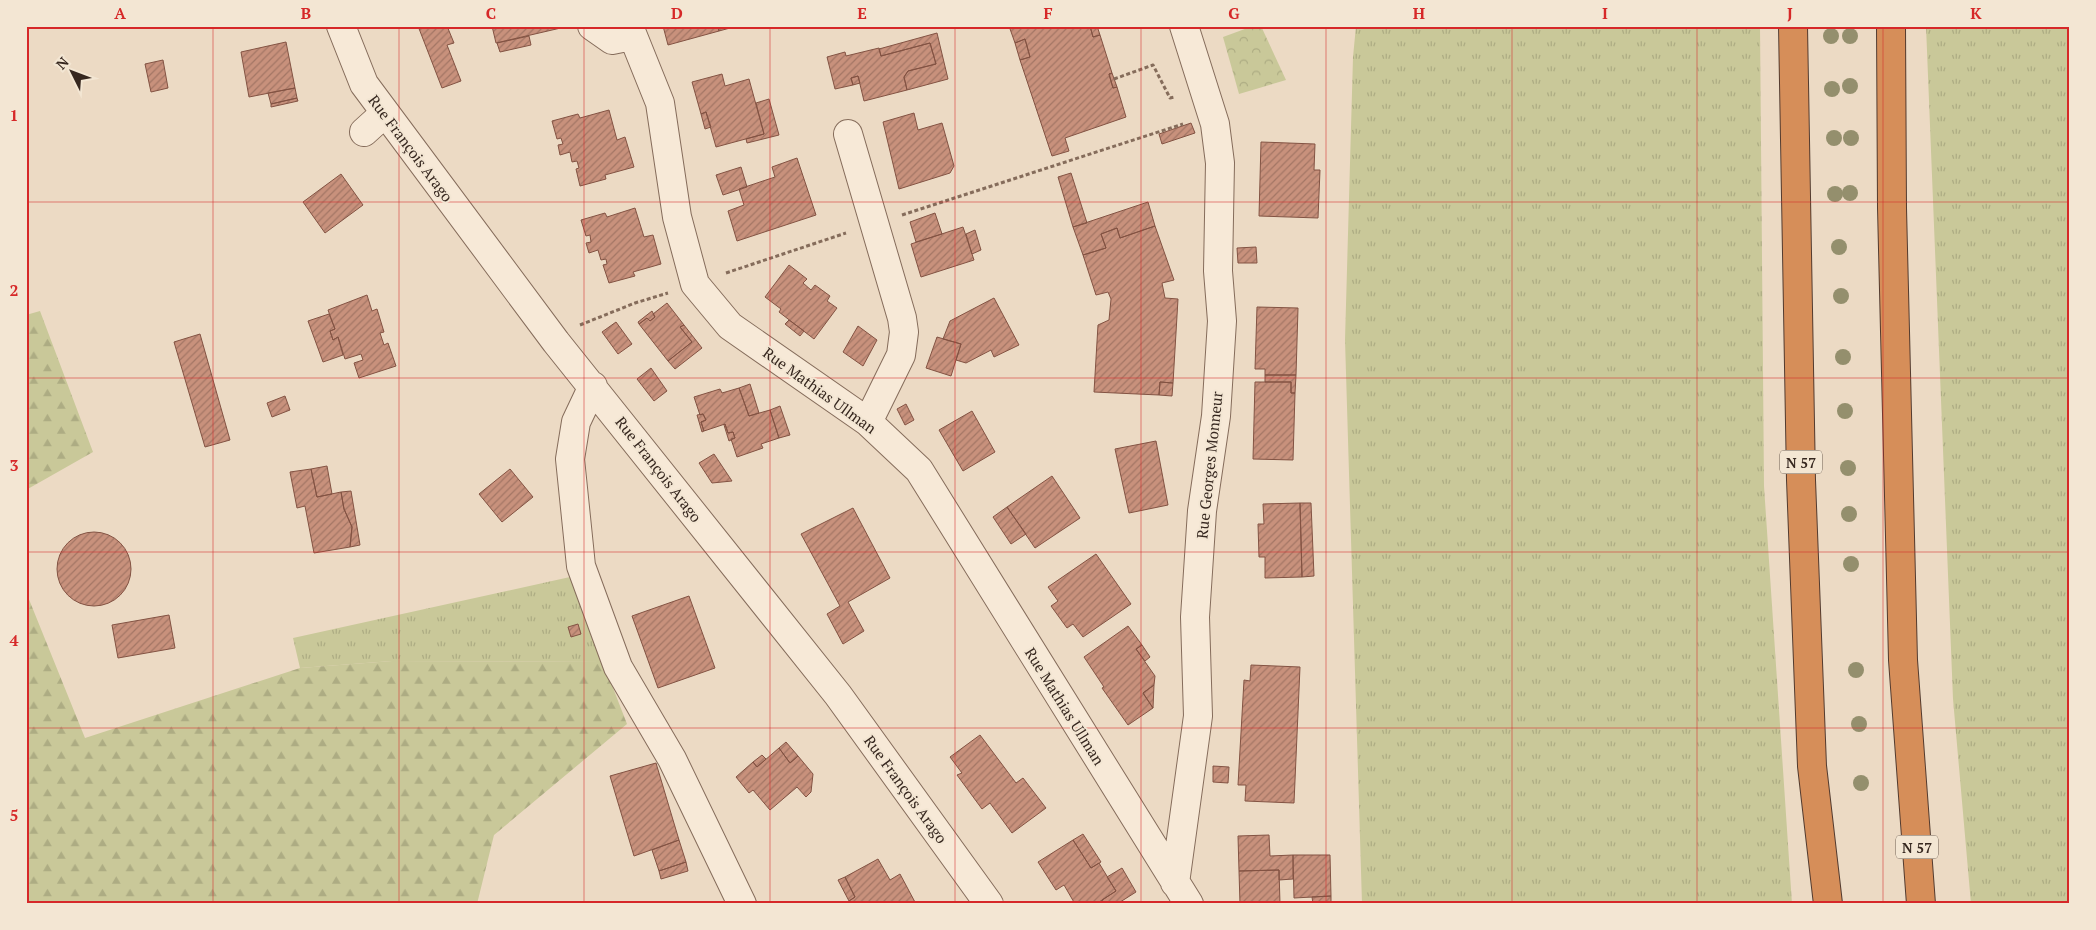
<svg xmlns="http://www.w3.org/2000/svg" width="2096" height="930" font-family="'PT Serif',serif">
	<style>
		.grass { fill: url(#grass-tufts) }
		.forest { fill: url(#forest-firs) }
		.park { fill: url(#park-crowns) }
		.building { fill: url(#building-hatch); stroke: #835343 }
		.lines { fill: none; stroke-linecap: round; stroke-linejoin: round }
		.minor-casing { stroke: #856c5b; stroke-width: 30 }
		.highway-casing { stroke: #533b2f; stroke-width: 30 }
		.path { stroke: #856c5b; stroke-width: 3; stroke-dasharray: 4 2.5; stroke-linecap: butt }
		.minor { stroke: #f7e9d7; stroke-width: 28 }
		.highway { stroke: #d68e59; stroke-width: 28 }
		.tree { fill: #948f6d }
		.grid { fill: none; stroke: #d62828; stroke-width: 1; stroke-opacity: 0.55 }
		.labels { text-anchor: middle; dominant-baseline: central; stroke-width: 4; stroke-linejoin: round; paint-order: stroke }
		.shield { fill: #f3e6d3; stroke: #6f6055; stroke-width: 1 }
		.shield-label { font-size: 14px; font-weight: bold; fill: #36271f }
		.street-label { font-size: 15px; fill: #36271f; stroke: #f3e6d3 }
		.neatline { fill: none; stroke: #d62828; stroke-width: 2 }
		.grid-label { font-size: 16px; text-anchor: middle; font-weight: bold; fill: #d62828 }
	</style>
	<defs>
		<pattern id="grass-tufts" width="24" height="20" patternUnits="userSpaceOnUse" patternTransform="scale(1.25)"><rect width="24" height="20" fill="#c9c899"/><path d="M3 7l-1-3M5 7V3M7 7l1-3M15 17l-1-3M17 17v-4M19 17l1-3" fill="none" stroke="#adac83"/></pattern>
		<pattern id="forest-firs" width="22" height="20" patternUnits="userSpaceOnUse" patternTransform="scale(1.25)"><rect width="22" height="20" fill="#c9c899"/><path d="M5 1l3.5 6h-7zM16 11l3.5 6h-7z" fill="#adac83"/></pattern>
		<pattern id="park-crowns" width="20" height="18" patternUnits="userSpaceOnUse" patternTransform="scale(1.25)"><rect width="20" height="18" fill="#c9c899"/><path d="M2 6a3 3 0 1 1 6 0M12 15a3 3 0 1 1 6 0" fill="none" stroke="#adac83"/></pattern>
		<pattern id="building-hatch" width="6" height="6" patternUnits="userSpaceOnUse" patternTransform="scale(1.25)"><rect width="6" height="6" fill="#c8917c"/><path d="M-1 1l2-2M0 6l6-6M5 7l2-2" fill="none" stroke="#a37665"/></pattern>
	</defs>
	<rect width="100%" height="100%" fill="#ecdac4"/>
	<path class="grass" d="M1356 26H1760L1764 486 1792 904H1362L1345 340 1353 57Z
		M1926 26H2070V904H1971L1953 699Z
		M570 577 603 662 392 661 300 668 293 638Z"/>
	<path class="forest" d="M40 311 93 452 26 490V315Z
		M26 592 85 738 300 668 392 661 603 662 627 724 494 835 477 904H26Z"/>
	<path class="park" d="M1253 26H1261L1286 80 1239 94 1223 37Z"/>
	<path class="building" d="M418 26H447L454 43 447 45 461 81 442 88Z
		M492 26H564L565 27 496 43Z
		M663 26H718L719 31 668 45Z
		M718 26H729L730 28 719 31Z
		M1009 26H1090L1093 37 1100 35 1112 73 1109 74 1113 88 1117 87 1126 117 1065 138 1069 151 1052 156 1020 60 1030 57 1025 39 1015 43Z
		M1090 26H1097L1100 35 1093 37Z
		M937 33 948 79 907 90 904 77 908 71 936 64 930 43 881 56 879 49Z
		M529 36 531 45 500 52 497 43Z
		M1025 39 1030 57 1020 60 1015 43Z
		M286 42 295 88 249 97 241 52Z
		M930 43 936 64 908 71 904 77 907 90 864 101 858 76 851 78 853 85 835 89 827 57 845 52 846 56 879 48 881 56Z
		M163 60 168 88 151 92 145 64Z
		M1112 73 1117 87 1113 88 1109 74Z
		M722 74 725 86 749 79 764 134 716 147 706 112 701 114 692 82Z
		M858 76 860 83 853 85 851 78Z
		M295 88 297 98 271 104 268 93Z
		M297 98 298 101 271 107V104Z
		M769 99 779 135 747 143 746 139 764 134 756 103Z
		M609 110 617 140 625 137 634 167 605 175 606 179 580 186 576 169 579 168 577 161 572 162 570 152 560 155 558 145 563 144 561 138 557 139 552 121 578 114 580 118Z
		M706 112 711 127 705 129 701 114Z
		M914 113 918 130 942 123 954 166 950 173 899 189 883 122Z
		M1191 123 1195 133 1162 144 1159 134Z
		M1261 142 1315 144 1314 170H1320L1318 218 1259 216Z
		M797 158 816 215 737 241 728 211 744 205 739 189 775 177 772 167Z
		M741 167 747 187 723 195 716 175Z
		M1071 173 1087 223 1073 227 1058 177Z
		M341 174 363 205 325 233 303 202Z
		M1148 202 1155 226 1120 238 1117 228 1101 234 1106 248 1083 255 1073 227Z
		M635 208 644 237 653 235 661 264 633 272 635 276 609 283 603 265 607 264 606 259 601 260 598 250 589 253 586 243 591 242 590 235 586 236 581 220 605 213 607 217Z
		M935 213 942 234 916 242 910 222Z
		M1155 226 1174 280 1162 283 1165 298 1178 299 1173 383 1160 382 1159 395 1094 392 1098 325 1109 320 1111 299 1108 292 1096 295 1083 255 1106 248 1101 234 1117 228 1120 238Z
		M963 227 974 260 921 277 911 244Z
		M975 230 981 250 972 254 966 234Z
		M1256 247 1257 263H1238L1237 248Z
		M789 265 807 279 803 283 811 290 815 285 830 296 827 301 837 308 814 339 779 312 781 309 765 297Z
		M367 295 372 311 377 309 384 332 380 333 384 345 388 343 396 366 359 378 354 363 363 360 361 354 345 359 338 337 333 340 330 331 335 329 328 310Z
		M994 298 1019 345 994 357 991 350 966 363 956 360 961 344 943 339 950 321Z
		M667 303 684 325 680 327 692 342 668 361 639 324 647 318 650 321 655 317 653 314Z
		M1257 307 1298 308 1296 375H1265V369H1255Z
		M652 311 655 317 650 321 647 318 639 324 638 322Z
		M329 314 335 329 330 331 333 340 338 337 343 355 323 362 308 321Z
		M789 320 804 331 800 336 785 324Z
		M616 322 632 344 618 354 602 332Z
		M684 325 702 348 675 369 668 361 692 342 680 327Z
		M858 326 877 340 863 366 843 352Z
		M200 334 230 440 205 447 174 342Z
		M937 337 961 344 951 376 926 368Z
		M651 368 667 391 654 401 637 379Z
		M1265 375H1296L1295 393H1291V382H1265Z
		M1160 382 1173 383 1172 396 1159 395Z
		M1255 382H1291V393H1295L1293 460 1253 459Z
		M750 384 759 413 749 416 739 388Z
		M739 388 749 416 770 410 779 438 761 444 763 448 737 457 731 439 735 438 733 432 728 433 725 424 704 431 701 422 706 420 703 414 700 415 694 397 720 389 722 393Z
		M285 396 290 410 272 417 267 403Z
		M906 404 914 420 905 425 897 409Z
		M780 406 790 435 779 438 770 410Z
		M972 411 995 452 963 471 939 430Z
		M703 414 706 420 701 422 704 431 702 432 697 415Z
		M725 424 728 433 733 432 735 438 729 441 724 425Z
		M1156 441 1168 505 1129 513 1115 449Z
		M714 454 732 481 712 483 699 463Z
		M327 466 332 494 317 497 311 469Z
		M311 469 317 497 341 492 344 509 352 527 350 547 314 553 305 506 297 508 290 472Z
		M510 469 533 497 502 522 479 494Z
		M1052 476 1080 518 1035 548 1007 507Z
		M351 491 360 545 350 547 352 527 344 509 341 492Z
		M1300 503H1311L1314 576 1302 577Z
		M1300 503 1302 577 1265 578V557H1259L1258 524H1264L1263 504Z
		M1007 507 1026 534 1011 544 993 517Z
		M853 508 890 578 848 602 864 631 843 644 827 614 840 606 801 534Z
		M57 569a37 37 0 1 1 74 0a37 37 0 1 1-74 0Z
		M1096 554 1131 604 1083 637 1073 624 1067 628 1051 606 1058 601 1048 587Z
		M689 596 715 668 658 688 632 616Z
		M169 615 175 648 118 658 112 625Z
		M578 624 581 634 571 637 568 627Z
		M1128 626 1142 645 1136 649 1155 676 1154 685 1143 693 1153 708 1128 725 1102 688 1104 687 1084 657Z
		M1142 645 1150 657 1145 661 1136 649Z
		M1251 665 1300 667 1294 803 1245 801 1246 785H1238L1244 680 1250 681Z
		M1154 685 1153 708 1143 693Z
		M980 735 1016 783 1023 778 1046 808 1012 833 990 803 982 809 957 775 962 773 950 757Z
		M786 742 798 756 790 763 779 748Z
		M779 748 790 763 798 756 813 774 811 792 806 797 797 787 770 810 753 790 749 793 736 777 753 762 757 767Z
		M762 755 766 759 757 767 753 762Z
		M656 763 679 840 634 856 610 776Z
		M1213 766 1229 767 1228 783 1213 782Z
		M1083 834 1101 862 1091 868 1073 840Z
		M1269 835 1270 856 1293 855V879L1279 880V870L1239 871 1238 836Z
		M679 840 686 862 659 871 652 850Z
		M1073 840 1091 868 1099 863 1116 891 1096 904H1075L1064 885 1056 890 1038 862Z
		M1293 855H1330L1331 896 1294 898Z
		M878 859 890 880 900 874 916 904H850L849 901 855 897 845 877Z
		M686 862 688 871 661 879 659 871Z
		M1122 868 1136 892 1117 904H1105L1102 900 1116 891 1107 877Z
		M1279 870 1280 904H1240L1239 871Z
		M845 877 855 897 849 901 838 880Z
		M1331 896V904H1313L1312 897Z"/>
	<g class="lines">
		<defs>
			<path id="minor" d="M341 26 364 84 556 342 838 695 989 904
				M592 26 612 40 632 36
				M629 26 660 103 677 217 695 284 730 326 868 422 919 470 1189 904
				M364 132 385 113
				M848 134 902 318 904 332 901 355 868 422
				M593 386 576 422 570 459 581 566 618 667 672 759 742 904
				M1175 883 1198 716 1195 617 1202 511 1216 416 1222 321 1218 271 1220 163 1215 124 1184 26"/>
			<path id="highway" d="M1793 26 1801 480 1812 766 1828 904
				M1891 26 1892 208 1903 660 1921 904"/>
		</defs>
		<use href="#minor" class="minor-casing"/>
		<use href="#highway" class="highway-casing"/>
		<path class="path" d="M1114 79 1153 65 1170 98 1175 97
			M902 215 1183 124
			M726 273 846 233
			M580 325 635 303 668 293"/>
		<use href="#minor" class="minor"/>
		<use href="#highway" class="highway"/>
	</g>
	<g class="tree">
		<circle cx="1831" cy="36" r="8"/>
		<circle cx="1850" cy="36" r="8"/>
		<circle cx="1850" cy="86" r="8"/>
		<circle cx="1832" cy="89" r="8"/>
		<circle cx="1834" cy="138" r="8"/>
		<circle cx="1851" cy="138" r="8"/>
		<circle cx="1850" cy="193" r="8"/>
		<circle cx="1835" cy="194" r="8"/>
		<circle cx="1839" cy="247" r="8"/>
		<circle cx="1841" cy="296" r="8"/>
		<circle cx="1843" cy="357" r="8"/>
		<circle cx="1845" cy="411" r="8"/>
		<circle cx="1848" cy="468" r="8"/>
		<circle cx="1849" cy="514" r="8"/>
		<circle cx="1851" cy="564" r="8"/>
		<circle cx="1856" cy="670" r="8"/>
		<circle cx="1859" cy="724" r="8"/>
		<circle cx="1861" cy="783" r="8"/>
	</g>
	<path class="grid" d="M213 26V904M399 26V904M584 26V904M770 26V904M955 26V904M1141 26V904M1326 26V904M1512 26V904M1697 26V904M1883 26V904M26 202H2070M26 378H2070M26 552H2070M26 728H2070"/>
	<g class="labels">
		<g class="shield">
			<rect x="1780" y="450.5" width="42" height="23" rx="4"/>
			<rect x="1896" y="835.5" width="42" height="23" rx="4"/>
		</g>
		<g class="shield-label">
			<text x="1801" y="462">N 57</text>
			<text x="1917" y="847">N 57</text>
		</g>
		<g class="street-label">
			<text transform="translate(411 148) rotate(53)">Rue François Arago</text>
			<text transform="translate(820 390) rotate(36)">Rue Mathias Ullman</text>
			<text transform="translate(1209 465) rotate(-84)">Rue Georges Monneur</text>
			<text transform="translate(659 469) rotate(52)">Rue François Arago</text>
			<text transform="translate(1065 706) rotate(58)">Rue Mathias Ullman</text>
			<text transform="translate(906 789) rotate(54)">Rue François Arago</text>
		</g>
	</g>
	<rect width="2096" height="930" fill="none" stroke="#f3e6d3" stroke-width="55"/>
	<g transform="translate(72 72) rotate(312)" stroke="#f3e6d3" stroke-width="4" paint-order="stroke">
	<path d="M0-4L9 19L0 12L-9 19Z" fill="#36271f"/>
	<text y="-8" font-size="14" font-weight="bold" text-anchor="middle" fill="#36271f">N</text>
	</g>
	<rect x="28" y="28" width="2040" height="874" class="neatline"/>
	<g class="grid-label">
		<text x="120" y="19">A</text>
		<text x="306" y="19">B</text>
		<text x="491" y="19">C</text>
		<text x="677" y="19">D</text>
		<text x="862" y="19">E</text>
		<text x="1048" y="19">F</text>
		<text x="1234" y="19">G</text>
		<text x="1419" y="19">H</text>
		<text x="1605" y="19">I</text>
		<text x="1790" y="19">J</text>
		<text x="1976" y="19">K</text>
		<text x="14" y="121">1</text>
		<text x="14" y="296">2</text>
		<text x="14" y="471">3</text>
		<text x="14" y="646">4</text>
		<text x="14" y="821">5</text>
	</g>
</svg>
